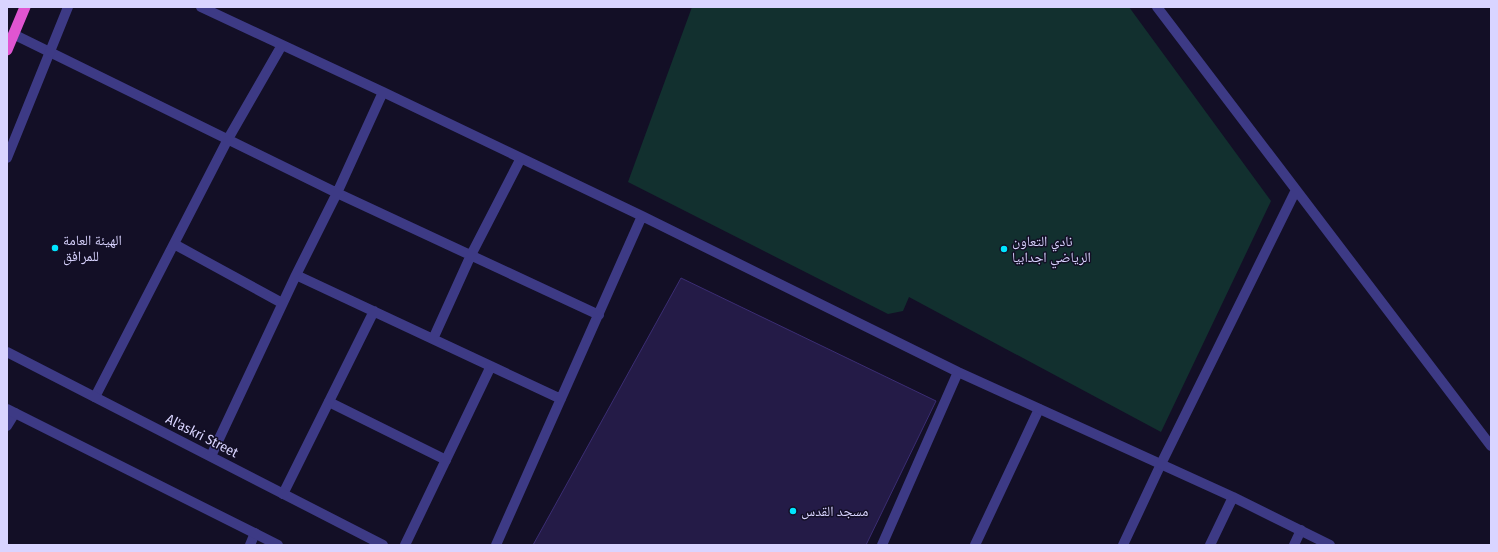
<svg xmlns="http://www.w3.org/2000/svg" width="1498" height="552" font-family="'Fira Sans Condensed','Noto Naskh Arabic',sans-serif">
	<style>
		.green { fill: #12302f }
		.building { fill: #241b47; stroke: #3b2d73 }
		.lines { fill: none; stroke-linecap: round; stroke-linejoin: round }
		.service { stroke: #3d3a85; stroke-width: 10 }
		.minor { stroke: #3d3a85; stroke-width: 10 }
		.tertiary { stroke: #3d3a85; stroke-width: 10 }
		.trunk { stroke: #e055d1; stroke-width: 11 }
		.poi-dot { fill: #00e5ff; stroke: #130f26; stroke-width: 1.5 }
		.labels { text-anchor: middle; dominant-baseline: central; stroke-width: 3; stroke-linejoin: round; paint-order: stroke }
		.poi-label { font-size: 14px; fill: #d9d4ff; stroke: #130f26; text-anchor: start }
		.street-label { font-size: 14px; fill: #d9d4ff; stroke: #130f26 }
	</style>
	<rect width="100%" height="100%" fill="#130f26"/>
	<path class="green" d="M692 7H1129L1271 201 1161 432 909 297 903 311 888 314 628 182Z"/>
	<path class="building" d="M681 278 936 401 866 545H533Z"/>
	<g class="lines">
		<path class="service" d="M329 402 446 460
			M7 426 15 413
			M975 545 1039 409
			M1123 545 1161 464
			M1294 545 1301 530"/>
		<path class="minor" d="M201 7 383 92 642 216 958 372 1233 497 1330 545
			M1157 7 1491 446
			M13 34 337 193 599 315
			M174 244 282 303
			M296 275 561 399
			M433 339 471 255 521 158
			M95 397 228 139 282 45
			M211 456 296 275 337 193 383 92
			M1161 464 1296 190
			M283 494 374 311
			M250 545 255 533
			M405 545 491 366
			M496 545 642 216
			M882 545 958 372
			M1210 545 1233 497"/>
		<path class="tertiary" d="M7 158 68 7
			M7 352 383 545
			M7 409 278 545"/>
		<path class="trunk" d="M7 50 25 7"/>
	</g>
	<g class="poi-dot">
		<circle cx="55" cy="248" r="4"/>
		<circle cx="1004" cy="249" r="4"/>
		<circle cx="793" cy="511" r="4"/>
	</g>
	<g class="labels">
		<g class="poi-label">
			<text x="63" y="240">الهيئة العامة<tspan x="63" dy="16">للمرافق</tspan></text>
			<text x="1012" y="241">نادي التعاون<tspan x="1012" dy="16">الرياضي اجدابيا</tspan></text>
			<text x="801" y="511">مسجد القدس</text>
		</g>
		<g class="street-label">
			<text transform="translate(202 436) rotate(27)">Al'askri Street</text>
		</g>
	</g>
	<rect width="1498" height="552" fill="none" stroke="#d9d4ff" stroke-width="16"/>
</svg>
